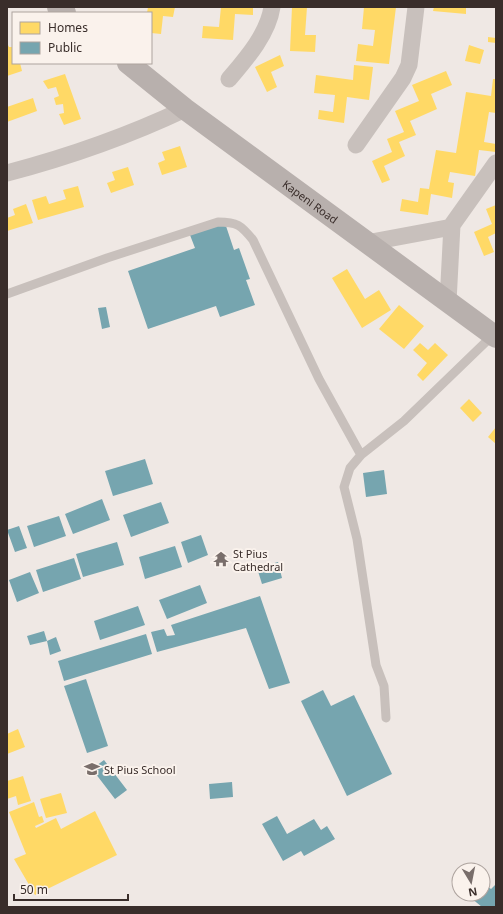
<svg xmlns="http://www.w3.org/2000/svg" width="503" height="914" font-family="'Noto Sans',sans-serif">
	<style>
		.homes { fill: #ffd966 }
		.public { fill: #76a5af }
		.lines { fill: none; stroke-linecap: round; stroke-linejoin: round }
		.lane { stroke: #c8c0bc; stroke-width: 9 }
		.street { stroke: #c8c0bc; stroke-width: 17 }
		.secondary { stroke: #b8b0ad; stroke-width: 22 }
		.labels { text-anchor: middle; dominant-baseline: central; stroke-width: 4; stroke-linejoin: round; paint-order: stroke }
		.street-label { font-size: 11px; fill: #392d2a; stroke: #faf2ec }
		.poi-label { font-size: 11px; fill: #392d2a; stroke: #faf2ec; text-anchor: start }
	</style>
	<rect width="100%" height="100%" fill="#efe8e4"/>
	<path class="homes" d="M148 7H175L173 17 163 16 161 34 151 33V13H147Z
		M221 7H253V15L235 14 233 40 202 38 203 26 219 27Z
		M292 7H307L305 35H316L315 52 290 51Z
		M364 7H396L389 64 356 61 358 44 373 46 375 30 362 29Z
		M434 7H466V14L433 11Z
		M488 37 496 38V43L488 42Z
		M7 43 9 47H13V63H20L22 71 7 76Z
		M469 45 484 50 480 64 465 61Z
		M280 55 284 66 271 72 277 87 267 92 255 67Z
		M354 65 373 67 369 100 347 97 344 123 318 119 319 110 333 112 335 95 314 93 316 75 353 80Z
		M446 71 452 85 431 94 437 109 410 121 416 135 399 142 405 156 384 166 390 180 382 183 372 161 392 152 387 139 404 132 395 111 419 101 412 85Z
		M65 74 81 119 64 125 59 114 64 113 63 104 56 105 54 98 59 96 56 87 48 89 43 81Z
		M493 79H496V113L489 112 484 142 496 144V152L479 150 475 176 450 172 448 182 454 183 452 198 431 194 428 215 400 211 402 199 418 202 420 188 429 189 436 150 456 153 466 92 491 96Z
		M33 98 37 111 7 122V107Z
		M180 146 187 167 162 175 158 163 165 160 162 152Z
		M128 167 134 185 111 193 107 183 115 180 112 172Z
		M78 186 84 207 38 220 32 200 46 196 49 204 66 199 63 190Z
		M26 204 33 223 7 231V218L15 215 13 209Z
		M496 205V233L488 237 494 252 484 256 474 232 492 224 486 209Z
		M347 269 365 299 379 290 391 310 362 328 332 278Z
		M399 305 424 326 404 349 379 329Z
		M420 343 428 350 435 343 448 355 423 381 417 375 427 363 413 350Z
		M469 399 482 413 473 422 460 408Z
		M496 427V444L488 437Z
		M18 729 25 747 7 754V734Z
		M23 776 31 801 18 805 16 796 7 799V781Z
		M61 793 67 813 46 818 40 799Z
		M34 802 39 817 42 816 44 822 35 826 36 828 56 818 61 829 95 811 117 855 35 895 14 859 26 854 9 812Z"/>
	<path class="public" d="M225 223 234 250 239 248 250 279 246 280 255 305 220 317 216 306 148 329 128 271 195 248 190 235Z
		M106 307 110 327 102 329 98 308Z
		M145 459 153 484 113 496 105 471Z
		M384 470 387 494 366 497 363 473Z
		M102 499 110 520 73 534 65 514Z
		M161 502 169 523 131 537 123 515Z
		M59 516 66 536 34 547 27 526Z
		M19 526 27 548 15 552 7 530Z
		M201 535 208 555 188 563 181 542Z
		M117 542 124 565 83 577 76 554Z
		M175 546 182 567 145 579 139 557Z
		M74 558 81 579 43 592 36 570Z
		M278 562 282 578 262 584 257 568Z
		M30 572 39 593 17 602 9 580Z
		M200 585 207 603 167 619 159 600Z
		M260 596 290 683 269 689 246 628 157 652 151 632 164 629 167 636 175 635 171 625Z
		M138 606 145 625 100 640 94 621Z
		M44 631 47 641 56 637 61 651 50 655 47 641 30 645 27 636Z
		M146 634 152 654 64 681 58 661Z
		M86 679 108 746 87 753 64 686Z
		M323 690 331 706 354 695 392 774 347 796 301 701Z
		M104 760 127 790 115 799 92 769Z
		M232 782 233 797 210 799 209 784Z
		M277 816 287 834 314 819 321 830 327 826 335 839 304 856 301 851 283 861 262 824Z
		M483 883 491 889 496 884V907H482L471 898 474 894H483Z"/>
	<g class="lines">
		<path class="lane" d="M7 294 107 258 218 222C237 222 241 225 253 240L319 379 361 455
			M386 718 384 686 376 665 357 539 344 487 350 468 361 455 404 421 493 335"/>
		<path class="street" d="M229 79C246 59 268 34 272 7
			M356 145 403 78 409 65 416 7
			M7 173C68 157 128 136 185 109
			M366 243 452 227
			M448 302 452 225 496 163"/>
		<g class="secondary">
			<path d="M58 7 65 13"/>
			<path id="s1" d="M128 63 185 109 496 337"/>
		</g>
	</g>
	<defs>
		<symbol id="temple-bare" viewBox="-9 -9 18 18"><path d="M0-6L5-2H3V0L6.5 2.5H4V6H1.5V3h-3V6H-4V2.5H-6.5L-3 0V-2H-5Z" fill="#796e6b" stroke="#faf2ec" stroke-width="2.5" paint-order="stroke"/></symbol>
		<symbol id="school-bare" viewBox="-9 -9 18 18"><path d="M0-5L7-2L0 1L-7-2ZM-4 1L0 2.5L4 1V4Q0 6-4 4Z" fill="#796e6b" stroke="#faf2ec" stroke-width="2.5" paint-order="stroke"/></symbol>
	</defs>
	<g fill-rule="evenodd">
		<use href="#temple-bare" x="210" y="548" width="22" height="22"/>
		<use href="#school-bare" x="81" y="758" width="22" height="22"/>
	</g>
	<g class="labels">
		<g class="street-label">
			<text stroke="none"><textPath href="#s1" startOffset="229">Kapeni Road</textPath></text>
		</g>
		<g class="poi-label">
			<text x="233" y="553">St Pius<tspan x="233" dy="13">Cathedral</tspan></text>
			<text x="104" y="769">St Pius School</text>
		</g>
	</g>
	<rect width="503" height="914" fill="none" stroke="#392d2a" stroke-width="16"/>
	<rect x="12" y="12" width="140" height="52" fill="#faf2ec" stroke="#ada39e"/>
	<rect x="20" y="22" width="20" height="12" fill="#ffd966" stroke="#ada39e"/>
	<text x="48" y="32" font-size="12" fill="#392d2a">Homes</text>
	<rect x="20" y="42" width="20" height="12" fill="#76a5af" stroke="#ada39e"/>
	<text x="48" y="52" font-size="12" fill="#392d2a">Public</text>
	<g transform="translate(471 882) rotate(170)"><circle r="19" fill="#faf2ec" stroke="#ada39e"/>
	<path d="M0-3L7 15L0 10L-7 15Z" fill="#796e6b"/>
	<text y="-6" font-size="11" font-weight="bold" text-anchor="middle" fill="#392d2a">N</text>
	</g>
	<path d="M14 894v6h114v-6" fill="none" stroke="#392d2a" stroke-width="2"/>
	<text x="20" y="894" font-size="12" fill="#392d2a" stroke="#faf2ec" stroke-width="3" paint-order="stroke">50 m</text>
</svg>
